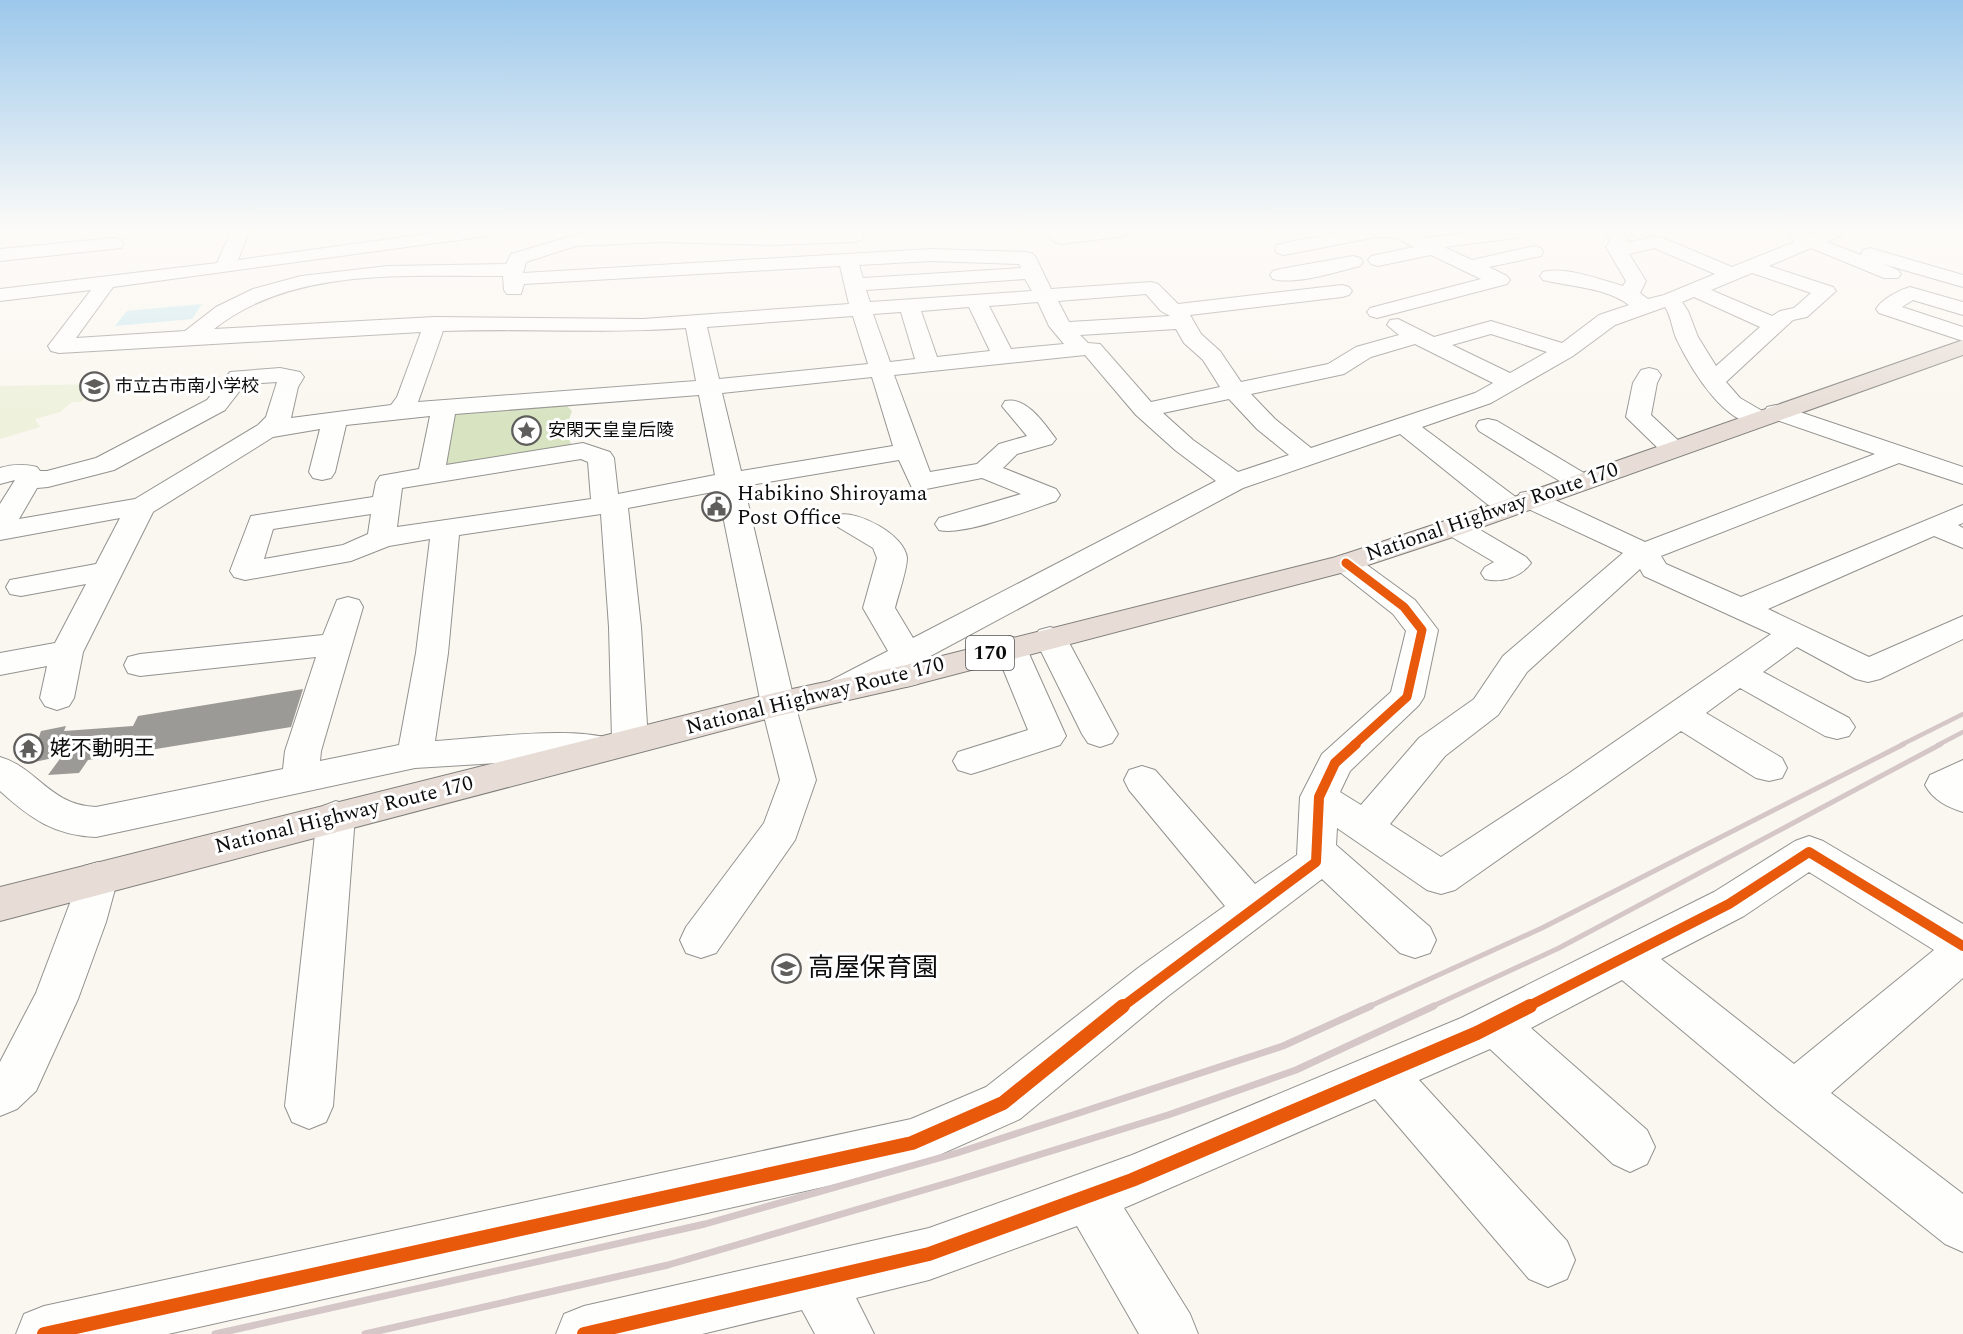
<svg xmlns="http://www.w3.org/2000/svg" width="1963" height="1334" font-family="Spectral,'Noto Sans JP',serif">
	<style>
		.forest { fill: #d7e3c1 }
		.pitch { fill: #eef1dc }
		.water { fill: #cae7ef }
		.building { fill: #9c9a96 }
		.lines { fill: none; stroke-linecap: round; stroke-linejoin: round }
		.minor-casing { stroke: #93928f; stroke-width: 2 }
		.highway-casing { stroke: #807f7c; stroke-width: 2 }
		.minor { fill: #fefefd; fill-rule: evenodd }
		.highway { fill: #e7ddd6; fill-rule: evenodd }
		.rail-far2 { stroke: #d5c6c7; stroke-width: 4.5 }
		.rail-far1 { stroke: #d5c6c7; stroke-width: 5 }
		.rail { stroke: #d5c6c7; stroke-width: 7 }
		.cycleway-far2-casing { stroke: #fff; stroke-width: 13 }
		.cycleway-far1-casing { stroke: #fff; stroke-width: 14 }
		.cycleway-casing { stroke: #fff; stroke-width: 17 }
		.cycleway-far2 { stroke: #e8590c; stroke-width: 9 }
		.cycleway-far1 { stroke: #e8590c; stroke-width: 10 }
		.cycleway { stroke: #e8590c; stroke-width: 14 }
		.labels { text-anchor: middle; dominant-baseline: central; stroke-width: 6; stroke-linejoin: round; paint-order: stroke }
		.far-poi-label { font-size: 18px; fill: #0c0c0c; stroke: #fff; text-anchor: start }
		.shield { fill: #fff; stroke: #555; stroke-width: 1.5 }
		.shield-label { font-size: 20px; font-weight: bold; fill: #0c0c0c }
		.poi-label { font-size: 21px; fill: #0c0c0c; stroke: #fff; text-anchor: start }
		.street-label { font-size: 21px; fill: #0c0c0c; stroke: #fff }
		.near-poi-label { font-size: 26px; fill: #0c0c0c; stroke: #fff; text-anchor: start }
	</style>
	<rect width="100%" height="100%" fill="#faf7f0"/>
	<path class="forest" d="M565 404 572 411 565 430 571 444 552 450 450 466 443 464 447 417 460 412Z"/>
	<path class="pitch" d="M98 384 81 402H72L60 412 35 419 40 427 0 439V386Z"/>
	<path class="water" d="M202 304 192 319 115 326 127 311Z"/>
	<path class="building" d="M303 689 291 727 88 760 79 773 48 775 62 756 30 763 41 731 66 726 64 731 133 726 138 716Z"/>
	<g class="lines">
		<defs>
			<path id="minor" d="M231 232H249L238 260 440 232H489L486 236 480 237 113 287 76 338 185 331 216 307 253 289 301 276 388 266 506 264 511 254 585 232H861L863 236 861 240 854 242 769 245 660 242 576 246 526 262 523 273 931 249 1026 252 1033 254 1036 258 1051 289 1151 282 1158 284 1178 304 1342 285 1349 287 1352 291 1349 295 1342 297 1190 315 1201 334 1220 351 1241 382 1328 364 1356 347 1399 335 1387 325 1390 320 1398 319 1434 337 1491 321 1562 343 1599 315 1629 305C1605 287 1571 287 1543 280L1540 276 1543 272C1565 266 1602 280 1623 286L1626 281 1606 247 1610 241 1607 236 1609 232H1623L1629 240 1627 243 1656 236 1663 238 1732 267 1794 242 1790 237 1792 233 1802 232 1811 235 1818 232H1843L1840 236 1827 242 1861 255 1863 250 1870 248 1963 275V287L1883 264 1898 270 1901 274 1898 278H1884L1811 248 1769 266 1833 287 1836 291 1807 317 1793 320 1782 330 1726 382 1740 398 1764 412 1767 407 1776 405 1785 407 1963 467V484L1899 463 1661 556 1666 564 1741 597 1963 505V523L1958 525 1963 528V548L1934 536 1768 609 1869 657 1963 616V639L1880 679 1868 682 1856 679 1797 647 1763 672 1849 718 1855 727 1849 736 1837 739 1825 736 1740 688 1706 713 1782 758 1787 768 1782 778 1769 781 1756 778 1681 731 1455 890 1441 894 1427 890 1337 828 1336 845 1430 927 1436 940 1430 953 1415 958 1400 953 1322 879 1168 996 1020 1119 912 1167 168 1334H16L24 1314 44 1306 911 1119 986 1087 1138 968 1225 906 1129 790 1124 780 1129 770 1142 766 1155 770 1255 884 1297 855 1300 797 1322 754 1391 692 1406 631 1393 614 1336 569 1331 563 1336 557 1346 554 1356 557 1415 600 1438 630 1424 697 1419 705 1350 771 1340 792 1361 805 1419 738 1474 699 1503 656 1623 553 1524 507 1521 512C1507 515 1499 511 1487 504L1400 434 1243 488 923 660V676L918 684 906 687 894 684 890 678C870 688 849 706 826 699L821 691 826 683 888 651 863 608 877 558 873 548 838 527 834 521 838 515C858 510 905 535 907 558 907 570 898 595 895 608L913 638 1216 481 1175 450 1136 415 1085 355 894 375 930 472 977 464 999 444 1027 436 1002 406 1005 401C1026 396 1044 423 1056 439L1052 444 1017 454 1003 468 1056 489 1060 495 1056 501C1029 510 965 536 939 530L935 524 939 518 1021 494 982 478 921 490 912 488 899 460 744 486 795 704 816 780 795 840 716 953 701 958 686 953 680 940 686 927 764 823 780 780 761 704 718 491 628 508 641 627 648 741 643 750 630 754 619 751 615 758 602 762 550 760 415 768 96 837C54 835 31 819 0 791V757C38 768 49 805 96 807L283 769 285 751 316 657 140 676 128 673 124 665 128 657 140 654 323 635 337 600 348 597 359 600 363 607 321 751 320 761 399 745 416 653 430 539 389 546 351 561 245 580 234 577 230 571 251 516 373 497 376 482 380 476 419 469 430 416 346 425 335 472 331 478 322 480 313 478 309 472 320 429 273 437 153 512 83 652 74 698 69 706 57 710 45 706 40 698 47 666 0 675V653L55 643 86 584 21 596 10 594 6 587 10 580 96 564 120 518 0 540V504L15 480 0 484V468C13 464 24 464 37 467L40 471H47L96 458 207 400 230 372 280 368 300 372 304 377 298 387 291 418 391 405 397 397 421 332 59 353 51 351 48 346 91 290 0 301V289L217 263ZM1654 248 1715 274 1664 295 1648 299 1640 293 1646 281 1629 254ZM931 261 1019 264 1021 268 863 278 859 265ZM840 266 849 304 643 319 435 317 214 329C293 266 408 277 503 276L504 290 507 294H521L524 284ZM1752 273 1811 293 1794 308 1780 311 1772 316 1711 290ZM1025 279 1032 291 870 302 866 290ZM1146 294 1161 311 1170 316 1069 322 1058 301ZM1694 297 1760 327 1716 366 1698 337 1688 311 1682 302ZM1038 302 1049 326 1064 344 1011 349 989 306ZM969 307 990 351 937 357 921 311ZM1665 307C1671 316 1672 328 1676 338 1690 367 1728 434 1768 424L1771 418 1875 454 1645 542 1540 493 1530 491 1520 493 1517 498 1422 427 1491 403 1573 356 1615 325ZM901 312 915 359 890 362 873 314ZM853 316 868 364 719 379 707 327ZM686 328 696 381 418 402 443 331C524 328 605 334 686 328ZM1176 329 1184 343 1203 360 1220 387 1151 402 1100 344 1088 343 1080 335ZM1491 334 1547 352 1510 373 1452 345ZM1415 344 1493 383 1475 393 1311 448 1275 419 1251 394 1344 374 1371 357ZM872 377 893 446 741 471 722 393ZM277 382 266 417 258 425 135 499 19 519 37 488 48 487 114 470 225 410 245 384ZM699 395 715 475 618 494 614 458 610 452 583 443 446 465 455 414ZM1229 399 1257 429 1289 455 1238 472 1193 440 1163 413ZM581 459 588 462 591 499 397 527 402 488ZM371 514 368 534 343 545 264 559 273 529ZM601 514 609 627 612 739C568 726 483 738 435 741L448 653 459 535ZM1640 569 1644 576 1771 634 1568 774 1441 857 1390 824 1445 756 1498 715 1527 672Z
				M1046 232H1128L1125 236 1119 237 1061 244 1054 242Z
				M1344 232H1412L1425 238 1476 232H1524L1521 237 1515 238 1444 247 1472 260 1534 246 1541 248 1543 252 1541 256 1489 267 1507 276 1510 280 1507 284 1377 318 1370 316 1367 312 1370 308 1481 279 1431 255 1378 266 1371 264 1368 260 1371 256 1414 247 1396 238 1376 237 1284 255 1277 253 1275 249 1277 245 1284 243Z
				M114 238 121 240 123 244 121 248 0 261V249Z
				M1353 256 1360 258 1363 262 1360 266C1336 272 1296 285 1273 279L1270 275 1273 271 1280 269Z
				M1910 287 1963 302V315L1913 300 1902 307 1963 327V341L1879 313 1876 309C1882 299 1899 290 1910 287Z
				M1649 368 1657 370 1661 375 1657 383 1651 415 1682 444 1686 449 1682 454 1673 457 1664 454 1626 417 1633 383 1641 370Z
				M1488 419 1497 421 1589 476 1593 482 1589 488 1580 490 1571 488 1479 431 1476 426 1479 421Z
				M1455 519 1465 521 1526 557 1531 563C1521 577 1501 583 1485 579L1481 573 1485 567 1494 562 1445 533 1441 527 1445 521Z
				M1050 627 1061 630 1066 637 1118 734 1112 743 1100 747 1088 743 1082 734 1034 637 1039 630Z
				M1010 636 1021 640 1026 647 1066 736 1060 745 984 770 971 774 958 770 953 761 958 752 1028 730 994 647 999 640Z
				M1963 760V812C1947 807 1933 800 1925 785L1930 775Z
				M336 801 349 806 355 816 333 1106 326 1122 309 1129 292 1122 285 1106 317 816 323 806Z
				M1809 836 1823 841 1963 924V978L1831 1093 1963 1194V1252L1945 1244 1777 1110 1622 980 1531 1028 1647 1130 1655 1147 1647 1164 1630 1172 1613 1164 1490 1049 1419 1080 1567 1241 1575 1260 1567 1279 1548 1287 1529 1279 1375 1099 1124 1208 1190 1314 1198 1334H1139L1077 1226 929 1280 856 1298 874 1334H815L802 1310 702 1334H556L564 1314 584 1306 929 1228 1132 1155 1461 1018 1714 892 1795 841ZM1809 872 1934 950 1794 1064 1661 959 1744 916Z
				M98 862 112 866 118 878 106 922 78 999 36 1091 17 1109 0 1116V1062L36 993 84 866Z"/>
			<path id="highway" d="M1963 340V355L1465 533 1356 569 906 687 778 716 0 921V887L778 692 906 665 1336 557 1445 521Z"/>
		</defs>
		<use href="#minor" class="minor-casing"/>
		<use href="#highway" class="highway-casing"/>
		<use href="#minor" class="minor"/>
		<use href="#highway" class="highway"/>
		<path class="rail-far2" d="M1901 745 1963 714
			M1938 745 1963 732"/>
		<path class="rail-far1" d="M1368 1007 1542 928 1904 744
			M1431 1007 1559 948 1941 744"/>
		<path class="rail" d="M215 1334 705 1224 957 1153 1283 1046 1371 1006
			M365 1334 668 1265 951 1182 1168 1115 1296 1070 1434 1006"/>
		<defs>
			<path id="cycleway-far2" d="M1346 563 1404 607 1422 630 1407 697 1354 745"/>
			<path id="cycleway-far1" d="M1122 1007 1316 862 1319 797 1335 763 1356 744
				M1527 1007 1729 904 1809 852 1963 946"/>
			<path id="cycleway" d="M44 1334 912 1143 1003 1103 1123 1006
				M584 1334 929 1254 1132 1180 1477 1033 1530 1006"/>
		</defs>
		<use href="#cycleway-far2" class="cycleway-far2-casing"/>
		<use href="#cycleway-far1" class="cycleway-far1-casing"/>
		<use href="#cycleway" class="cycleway-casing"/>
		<use href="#cycleway-far2" class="cycleway-far2"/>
		<use href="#cycleway-far1" class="cycleway-far1"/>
		<use href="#cycleway" class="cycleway"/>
	</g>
	<linearGradient id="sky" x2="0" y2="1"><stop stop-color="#9cc8eb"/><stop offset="0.55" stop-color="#fdfbf8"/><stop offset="1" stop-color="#fdfbf8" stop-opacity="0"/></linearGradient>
	<rect width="1963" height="419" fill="url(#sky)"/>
	<defs>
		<symbol id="school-ring" viewBox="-11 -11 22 22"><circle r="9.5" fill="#fff" stroke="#5f5e5c" stroke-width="1.5"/><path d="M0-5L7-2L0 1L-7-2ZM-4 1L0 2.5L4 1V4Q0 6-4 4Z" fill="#5f5e5c"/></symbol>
		<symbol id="sight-ring" viewBox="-11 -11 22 22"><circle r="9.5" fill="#fff" stroke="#5f5e5c" stroke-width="1.5"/><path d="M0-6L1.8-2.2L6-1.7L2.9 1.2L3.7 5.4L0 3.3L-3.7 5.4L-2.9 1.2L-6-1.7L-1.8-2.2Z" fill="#5f5e5c"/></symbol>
		<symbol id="civic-ring" viewBox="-11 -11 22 22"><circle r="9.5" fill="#fff" stroke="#5f5e5c" stroke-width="1.5"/><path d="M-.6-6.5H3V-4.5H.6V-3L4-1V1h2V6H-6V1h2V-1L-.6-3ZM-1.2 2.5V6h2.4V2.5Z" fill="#5f5e5c"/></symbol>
		<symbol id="temple-ring" viewBox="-11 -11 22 22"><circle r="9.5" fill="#fff" stroke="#5f5e5c" stroke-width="1.5"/><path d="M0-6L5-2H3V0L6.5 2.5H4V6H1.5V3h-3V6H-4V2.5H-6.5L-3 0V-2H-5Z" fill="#5f5e5c"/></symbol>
	</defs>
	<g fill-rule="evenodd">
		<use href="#school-ring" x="78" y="370" width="33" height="33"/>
		<use href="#sight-ring" x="510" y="414" width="33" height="33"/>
		<use href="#civic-ring" x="700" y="490" width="33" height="33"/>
		<use href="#temple-ring" x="12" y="732" width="33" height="33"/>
		<use href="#school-ring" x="770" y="952" width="33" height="33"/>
	</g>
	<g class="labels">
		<g class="far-poi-label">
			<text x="115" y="386">市立古市南小学校</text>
			<text x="548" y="430">安閑天皇皇后陵</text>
		</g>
		<rect class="shield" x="966" y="636" width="48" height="34" rx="4.5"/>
		<g class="shield-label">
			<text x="990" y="653">170</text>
		</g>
		<g class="poi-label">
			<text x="737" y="494">Habikino Shiroyama<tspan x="737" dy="24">Post Office</tspan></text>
			<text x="50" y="749">姥不動明王</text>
		</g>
		<g class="street-label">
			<text transform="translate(1492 512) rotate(-19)">National Highway Route 170</text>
			<text transform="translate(815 696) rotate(-14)">National Highway Route 170</text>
			<text transform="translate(344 815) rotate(-14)">National Highway Route 170</text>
		</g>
		<g class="near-poi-label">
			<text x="808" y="968">高屋保育園</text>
		</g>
	</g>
</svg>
